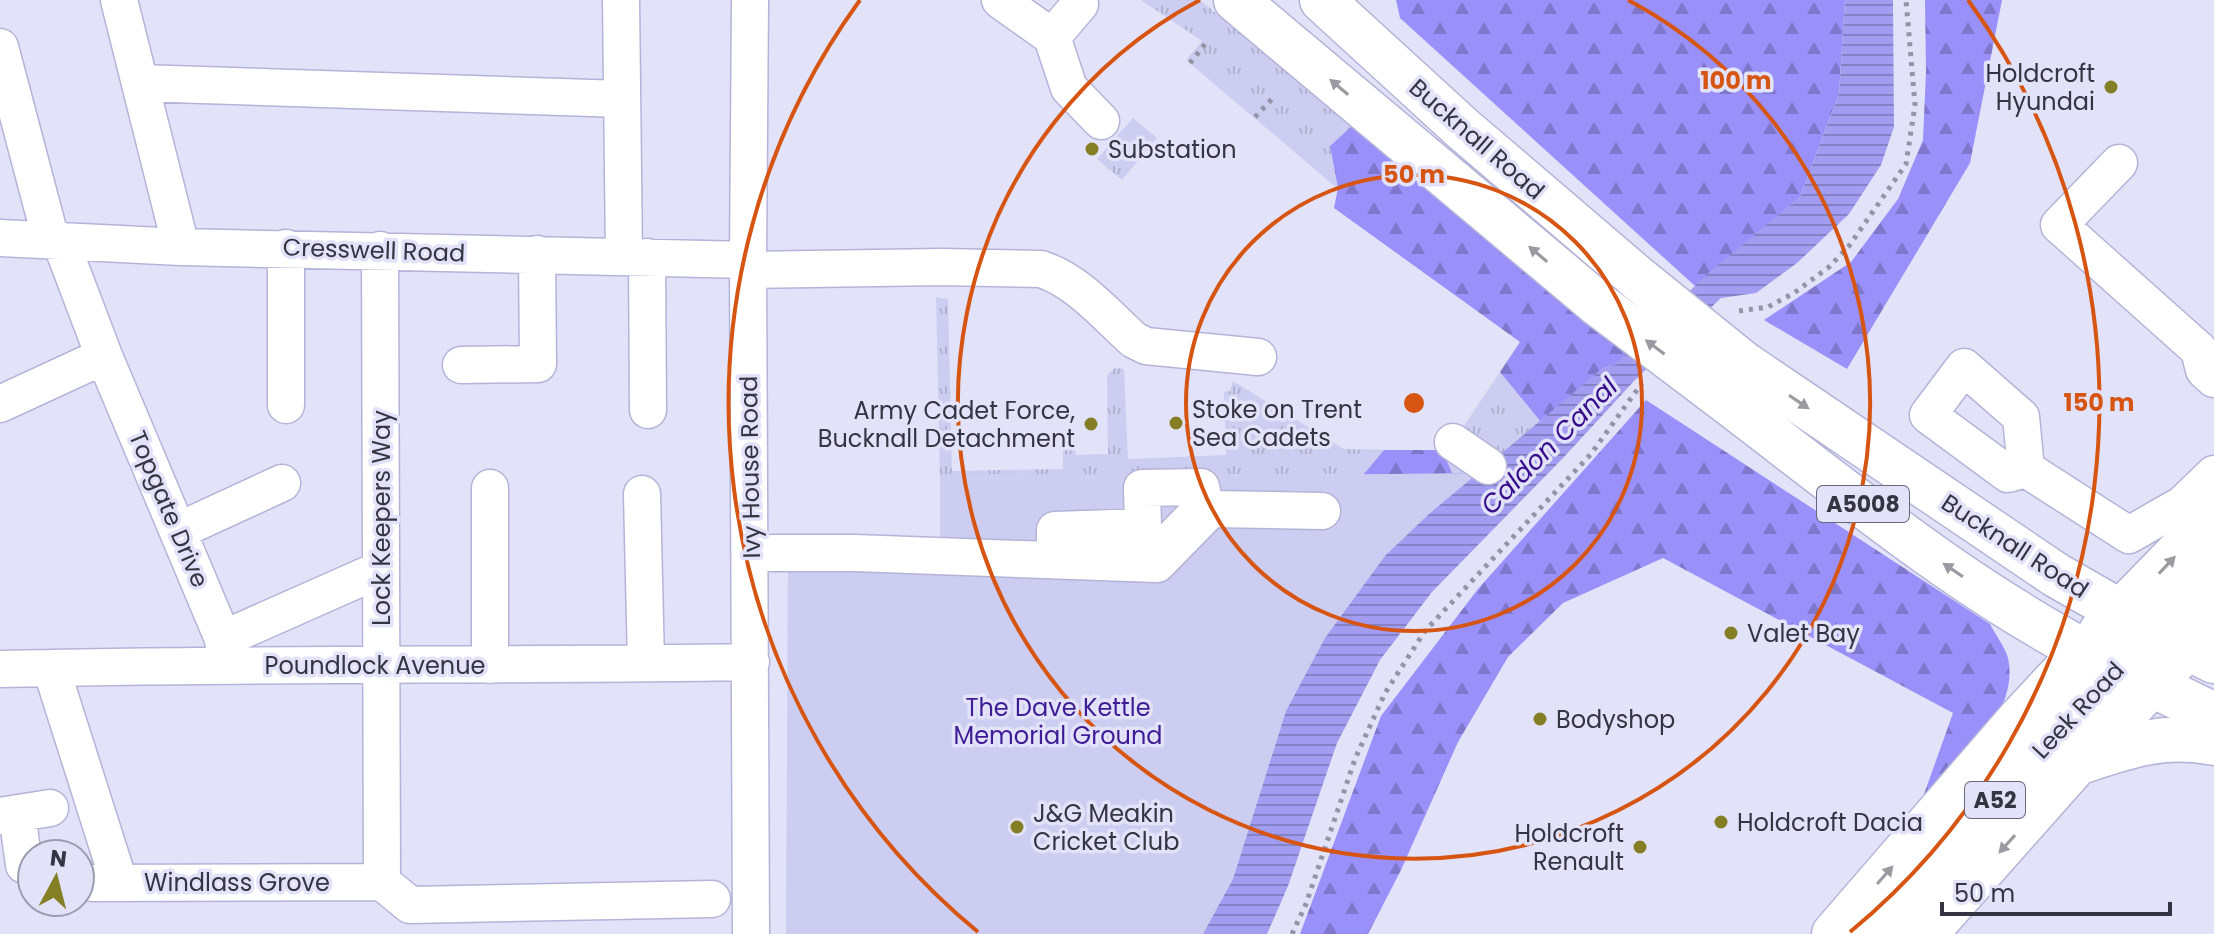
<svg xmlns="http://www.w3.org/2000/svg" width="2214" height="934" font-family="Poppins,sans-serif">
	<style>
		.grass { fill: url(#grass-tufts) }
		.forest { fill: url(#forest-firs) }
		.park { fill: #cdcdf1 }
		.water { fill: url(#water-rules) }
		.lines { fill: none; stroke-linecap: round; stroke-linejoin: round }
		.minor-casing { stroke: #b4b4d8; stroke-width: 39 }
		.major-casing { stroke: #b4b4d8; stroke-width: 47 }
		.highway-casing { stroke: #b4b4d8; stroke-width: 47 }
		.path { stroke: #9494a7; stroke-width: 5; stroke-dasharray: 4 6; stroke-linecap: butt }
		.minor { stroke: #fff; stroke-width: 36 }
		.major { stroke: #fff; stroke-width: 44 }
		.highway { stroke: #fff; stroke-width: 44 }
		.major-bridge-casing { stroke: #b4b4d8; stroke-width: 47; stroke-linecap: butt }
		.major-bridge { stroke: #fff; stroke-width: 44 }
		.oneway { fill: #9a9aa1 }
		.ring { fill: none; stroke: #d65512; stroke-width: 4 }
		.poi-dot { fill: #847e25; stroke: #e2e2f9; stroke-width: 3 }
		.labels { text-anchor: middle; dominant-baseline: central; stroke-width: 7; stroke-linejoin: round; paint-order: stroke }
		.shield { fill: #e2e2f9; stroke: #68687a; stroke-width: 2 }
		.shield-label { font-size: 22px; font-weight: bold; fill: #343443 }
		.poi-label { font-size: 24px; fill: #343443; stroke: #e2e2f9; text-anchor: start }
		.street-label { font-size: 24px; fill: #343443; stroke: #e2e2f9 }
		.park-label { font-size: 24px; fill: #3d1c95; stroke: #e2e2f9 }
		.water-label { font-size: 26px; font-style: italic; fill: #360d8b; stroke: #e2e2f9 }
		.centre { fill: #d65512; stroke: #e2e2f9; stroke-width: 4 }
		.ring-label { font-size: 24px; text-anchor: middle; font-weight: bold; fill: #d65512; stroke: #e2e2f9; stroke-width: 7; stroke-linejoin: round; paint-order: stroke }
	</style>
	<defs>
		<pattern id="grass-tufts" width="24" height="20" patternUnits="userSpaceOnUse" patternTransform="scale(2)"><rect width="24" height="20" fill="#cdcdf1"/><path d="M3 7l-1-3M5 7V3M7 7l1-3M15 17l-1-3M17 17v-4M19 17l1-3" fill="none" stroke="#b1b1d0"/></pattern>
		<pattern id="forest-firs" width="22" height="20" patternUnits="userSpaceOnUse" patternTransform="scale(2)"><rect width="22" height="20" fill="#9991f9"/><path d="M5 1l3.5 6h-7zM16 11l3.5 6h-7z" fill="#7e77cb"/></pattern>
		<pattern id="water-rules" width="6" height="5" patternUnits="userSpaceOnUse" patternTransform="scale(2)"><rect width="6" height="5" fill="#a29df1"/><path d="M0 2.5h6" fill="none" stroke="#8581c5"/></pattern>
	</defs>
	<rect width="100%" height="100%" fill="#e2e2f9"/>
	<path class="grass" d="M1141 0H1200L1353 125 1330 146 1338 189 1186 60 1202 41Z
		M1133 118 1157 138 1122 180 1097 159Z
		M936 297 948 299 952 471 1063 469V446L1075 445 1076 455 1108 454 1107 376 1115 368 1124 369 1128 459 1226 455 1224 392 1230 391 1233 381 1344 449 1447 451 1500 372 1541 422 1480 473 940 479Z"/>
	<path class="forest" d="M1396 0H1845L1839 93 1800 197 1695 286 1400 18Z
		M1925 0H2002L1970 163 1847 369 1764 320 1851 262 1898 199 1923 140 1926 72Z
		M1353 125 1631 350 1615 365 1603 368 1541 422 1500 372 1520 342 1334 208 1338 188 1330 146Z
		M1646 400 1990 624C1995 634 2005 647 2008 658 2020 716 1958 760 1923 797L1953 713 1663 558 1563 603 1508 657 1458 742 1401 870 1368 934H1300L1381 716 1478 589Z
		M1384 450H1442L1452 473H1480L1428 515 1385 556 1364 474Z"/>
	<path class="park" d="M1480 473 1428 515 1385 556 1286 711 1233 879 1203 934H786L788 549 940 545V479Z"/>
	<path class="water" d="M1845 0H1893L1894 127 1881 165 1849 214 1797 263 1756 293 1721 298 1635 380 1564 457 1432 592 1380 660 1337 743 1288 886 1267 934H1203L1233 879 1286 711 1325 638 1385 556 1428 515 1603 368 1615 365 1706 275 1800 197 1839 93Z"/>
	<g class="lines">
		<defs>
			<path id="minor" d="M119 0 181 247
				M621 0 624 256
				M750 0 748 260 751 934
				M1000 0 1052 37 1069 88 1101 121
				M1052 37 1080 4
				M0 47 51 240
				M140 83 622 99
				M2119 163 2059 225 2199 350 2204 370 2214 379
				M0 238 181 247 748 260
				M60 240 104 356 223 639 226 665
				M286 248V405
				M380 250 382 882
				M647 257 648 410
				M748 270 941 267 1041 269C1078 281 1106 315 1134 340L1146 346 1258 357
				M461 365 538 364 537 254
				M1964 367 2021 417 2026 469 2008 474 1928 415Z
				M0 404 104 356
				M1453 442 1488 466
				M2026 469 2129 535 2183 504 2214 474
				M1201 487 1205 505 1160 551 1055 552V530L1143 527 1142 488Z
				M642 494 646 663
				M178 531 282 483
				M751 553H855L1157 564 1211 509 1322 511
				M223 639 381 569
				M490 665V488
				M51 668 119 882
				M0 669C250 663 501 666 751 662
				M17 813 24 865
				M0 816 50 808
				M382 882 410 905 712 899
				M93 883 382 882"/>
			<path id="major" d="M1236 0 1598 304
				M1322 0 1462 128 1635 276
				M1744 364 2056 575 2157 633 2214 567
				M1712 390C1842 488 1968 595 2115 667
				M2101 632 2214 516
				M2186 649 2214 617"/>
			<path id="highway" d="M2128 673 2214 715
				M2080 762C2127 746 2164 733 2214 743
				M1834 934 2019 720 2083 651
				M1876 934 2115 667 2157 633 2214 661
				M1925 934 2076 764 2186 649"/>
		</defs>
		<use href="#minor" class="minor-casing"/>
		<use href="#major" class="major-casing"/>
		<use href="#highway" class="highway-casing"/>
		<path class="path" d="M1190 63 1206 43
			M1255 117 1273 98
			M1739 311 1768 307 1794 293 1829 267 1849 246 1906 164 1915 105 1906 0
			M1292 934 1306 904 1355 759 1385 693 1425 631 1591 454 1642 383"/>
		<use href="#minor" class="minor"/>
		<use href="#major" class="major"/>
		<use href="#highway" class="highway"/>
		<defs>
			<path id="major-bridge" d="M1635 276 1744 364
				M1598 304 1712 390"/>
		</defs>
		<use href="#major-bridge" class="major-bridge-casing"/>
		<use href="#major-bridge" class="major-bridge"/>
	</g>
	<defs><path id="oneway-solid" d="M-6-.8H1V-3.2L6.5 0L1 3.2V.8H-6Z" transform="scale(2)"/></defs>
	<g class="oneway">
		<use href="#oneway-solid" transform="translate(1339 87) rotate(-140)"/>
		<use href="#oneway-solid" transform="translate(1538 254) rotate(-140)"/>
		<use href="#oneway-solid" transform="translate(1655 347) rotate(-143)"/>
		<use href="#oneway-solid" transform="translate(1799 402) rotate(34)"/>
		<use href="#oneway-solid" transform="translate(2167 565) rotate(-47)"/>
		<use href="#oneway-solid" transform="translate(1953 570) rotate(-146)"/>
		<use href="#oneway-solid" transform="translate(2007 844) rotate(132)"/>
		<use href="#oneway-solid" transform="translate(1885 875) rotate(-49)"/>
	</g>
	<g class="ring">
		<circle cx="1414" cy="403" r="228"/>
		<path d="M1628 0A456 456 0 1 1 1200 0"/>
		<path d="M978 932A685 685 0 0 1 860 0M1968 0A685 685 0 0 1 1850 932"/>
	</g>
	<g class="poi-dot">
		<circle cx="2111" cy="87" r="8"/>
		<circle cx="1092" cy="149" r="8"/>
		<circle cx="1176" cy="423" r="8"/>
		<circle cx="1091" cy="424" r="8"/>
		<circle cx="1731" cy="633" r="8"/>
		<circle cx="1540" cy="719" r="8"/>
		<circle cx="1721" cy="822" r="8"/>
		<circle cx="1017" cy="827" r="8"/>
		<circle cx="1640" cy="847" r="8"/>
	</g>
	<g class="labels">
		<g class="shield">
			<rect x="1817" y="486" width="92" height="36" rx="6"/>
			<rect x="1965" y="782" width="60" height="36" rx="6"/>
		</g>
		<g class="shield-label">
			<text x="1863" y="504">A5008</text>
			<text x="1995" y="800">A52</text>
		</g>
		<g class="poi-label">
			<text x="2095" y="73" text-anchor="end">Holdcroft<tspan x="2095" dy="28">Hyundai</tspan></text>
			<text x="1108" y="149">Substation</text>
			<text x="1192" y="409">Stoke on Trent<tspan x="1192" dy="28">Sea Cadets</tspan></text>
			<text x="1075" y="410" text-anchor="end">Army Cadet Force,<tspan x="1075" dy="28">Bucknall Detachment</tspan></text>
			<text x="1747" y="633">Valet Bay</text>
			<text x="1556" y="719">Bodyshop</text>
			<text x="1033" y="813">J&amp;G Meakin<tspan x="1033" dy="28">Cricket Club</tspan></text>
			<text x="1737" y="822">Holdcroft Dacia</text>
			<text x="1624" y="833" text-anchor="end">Holdcroft<tspan x="1624" dy="28">Renault</tspan></text>
		</g>
		<g class="street-label">
			<text transform="translate(1477 139) rotate(41)">Bucknall Road</text>
			<text transform="translate(374 250) rotate(2)">Cresswell Road</text>
			<text transform="translate(750 467) rotate(-91)">Ivy House Road</text>
			<text transform="translate(169 509) rotate(67)">Topgate Drive</text>
			<text transform="translate(381 518) rotate(-90)">Lock Keepers Way</text>
			<text transform="translate(2015 546) rotate(33)">Bucknall Road</text>
			<text x="375" y="665">Poundlock Avenue</text>
			<text transform="translate(2078 710) rotate(-47)">Leek Road</text>
			<text x="237" y="882">Windlass Grove</text>
		</g>
		<g class="park-label">
			<text x="1058" y="707">The Dave Kettle<tspan x="1058" dy="28">Memorial Ground</tspan></text>
		</g>
		<g class="water-label">
			<text transform="translate(1549 446) rotate(-45)">Caldon Canal</text>
		</g>
	</g>
	<circle cx="1414" cy="403" r="12" class="centre"/>
	<g class="ring-label">
		<text x="1736" y="89">100 m</text>
		<text x="1414" y="183">50 m</text>
		<text x="2099" y="411">150 m</text>
	</g>
	<g transform="translate(56 878) rotate(7)"><circle r="38" fill="#e2e2f9" stroke="#9c9cb0" stroke-width="2"/>
	<path d="M0-6L14 30L0 20L-14 30Z" fill="#847e25"/>
	<text y="-12" font-size="22" font-weight="bold" text-anchor="middle" fill="#343443">N</text>
	</g>
	<path d="M1942 902v12h228v-12" fill="none" stroke="#343443" stroke-width="4"/>
	<text x="1954" y="902" font-size="24" fill="#343443" stroke="#e2e2f9" stroke-width="6" paint-order="stroke">50 m</text>
</svg>
